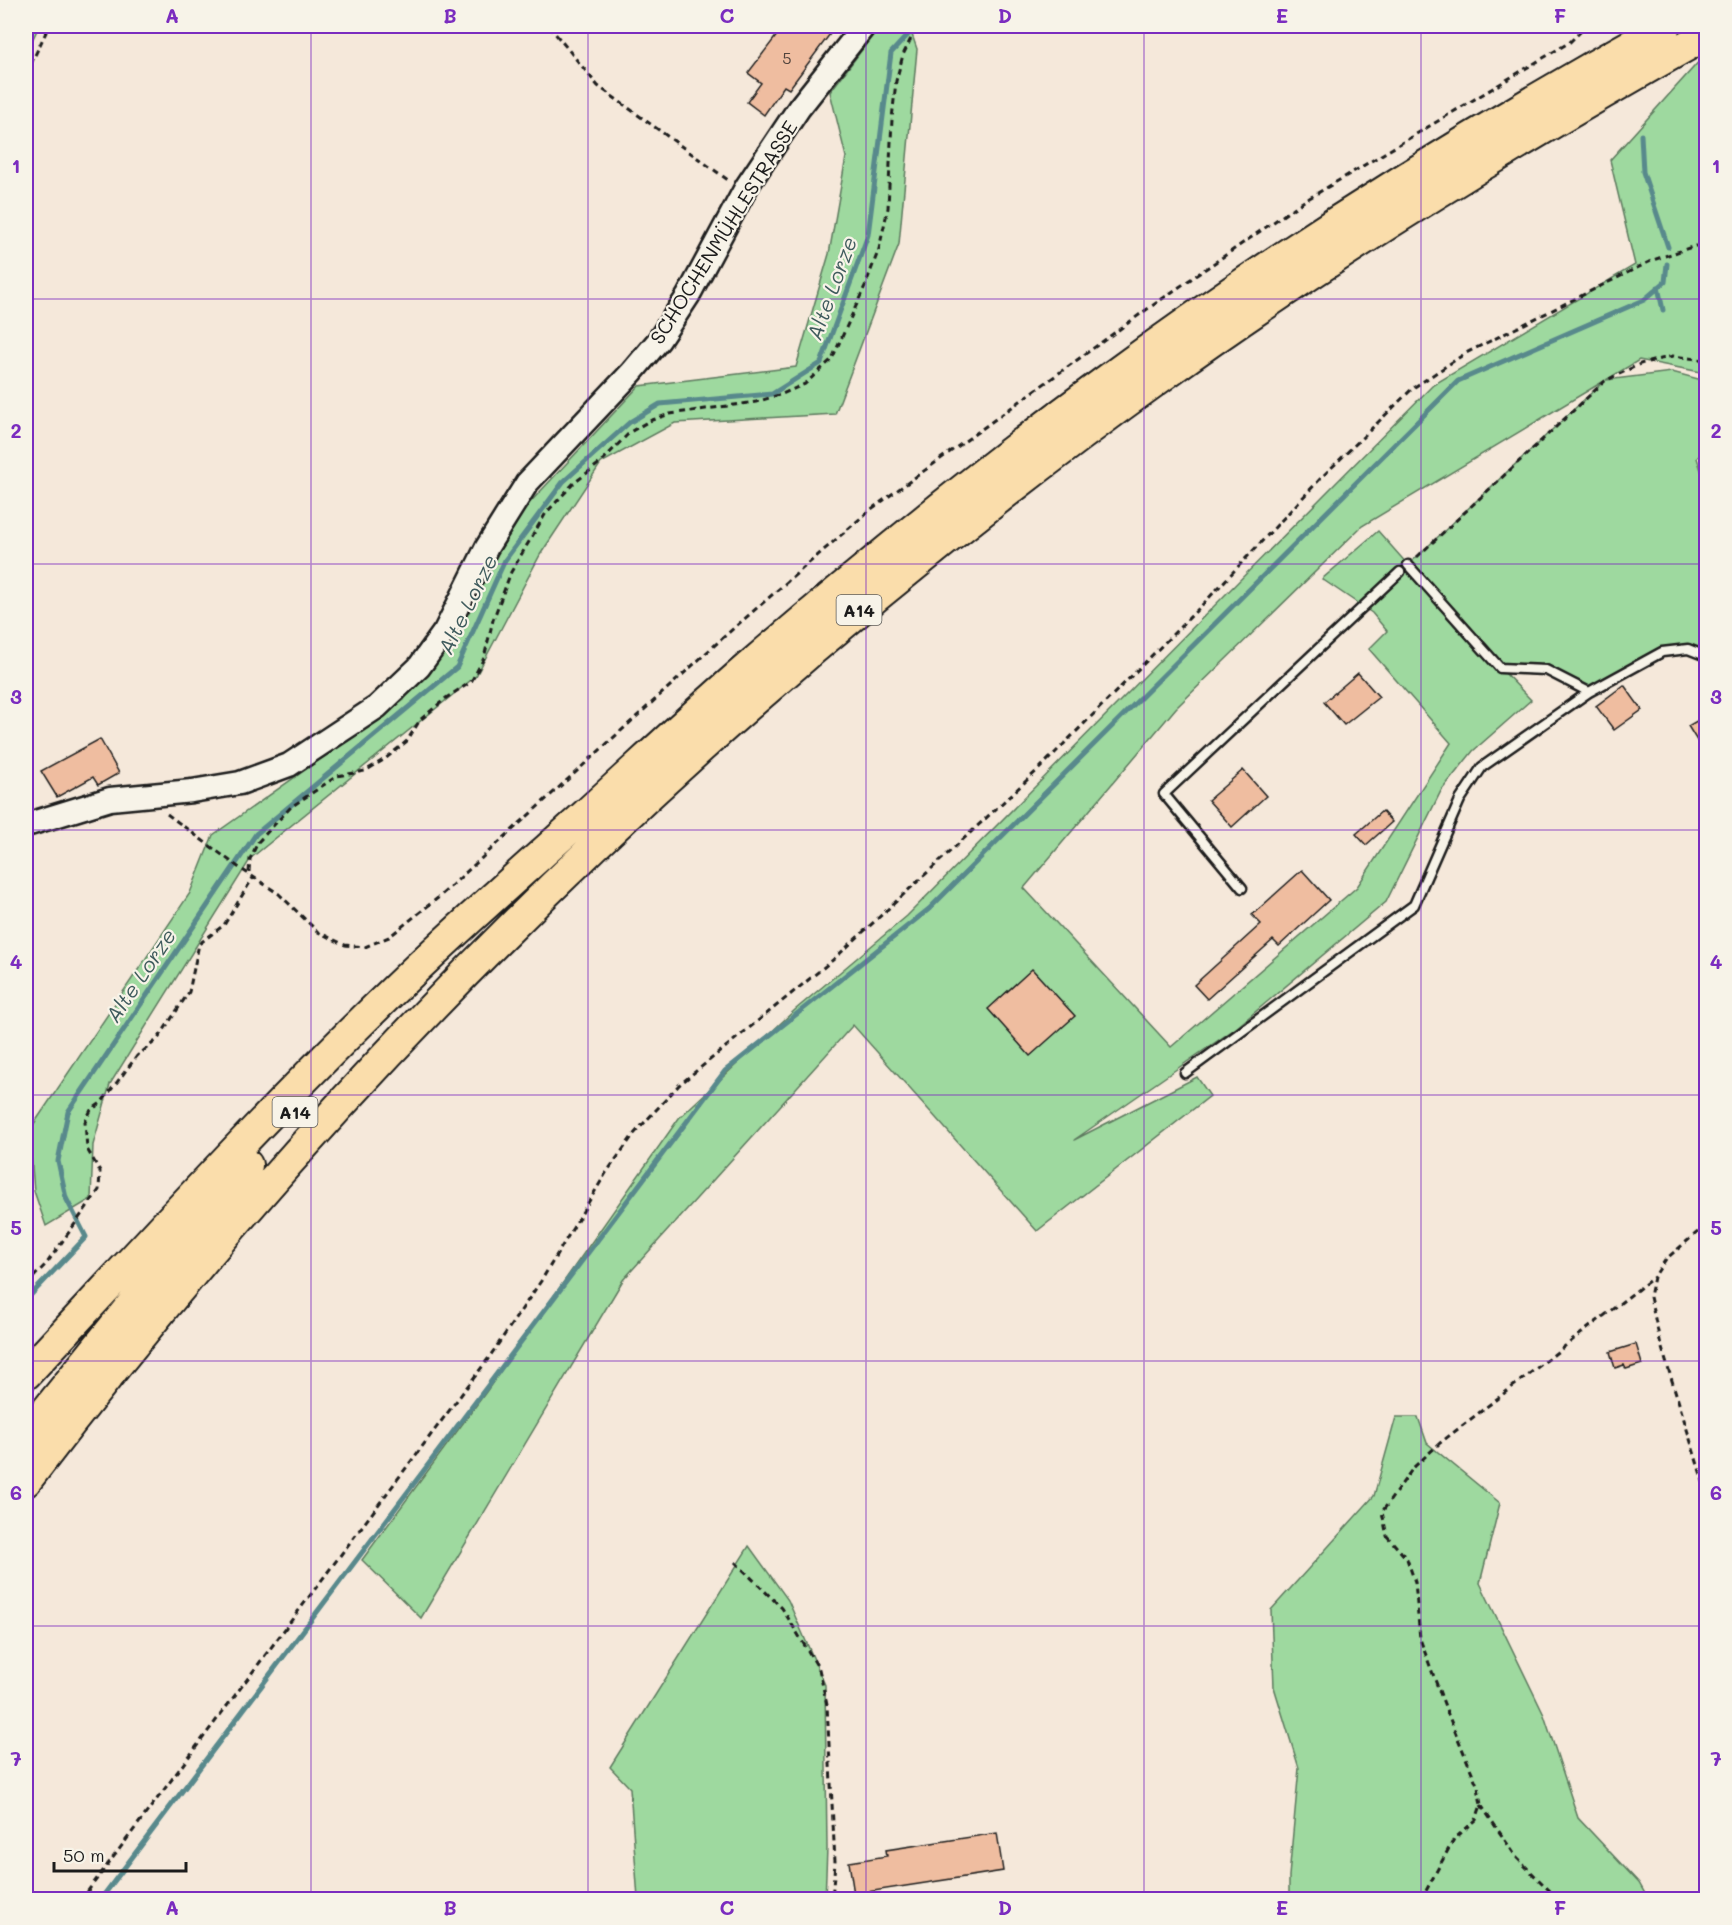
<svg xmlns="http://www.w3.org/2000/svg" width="1732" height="1925" font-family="Mali,sans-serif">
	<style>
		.green { fill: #9ed99f; stroke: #5d7a5e; stroke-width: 1.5; fill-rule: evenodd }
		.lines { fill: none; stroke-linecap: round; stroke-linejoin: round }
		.stream { stroke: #58898c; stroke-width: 5 }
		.building { fill: #efbda0; stroke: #1c1c1c; stroke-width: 1.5 }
		.lane-casing { stroke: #1c1c1c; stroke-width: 13 }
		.secondary-casing { stroke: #1c1c1c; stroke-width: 27 }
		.highway-casing { stroke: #1c1c1c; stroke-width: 34 }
		.path { stroke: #1c1c1c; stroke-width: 3; stroke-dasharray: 6 4.5; stroke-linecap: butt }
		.lane { stroke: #f7f3e8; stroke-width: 8 }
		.secondary { stroke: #f7f3e8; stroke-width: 22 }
		.highway { stroke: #faddab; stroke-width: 30 }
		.grid { fill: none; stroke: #7b2cbf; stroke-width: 1.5; stroke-opacity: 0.55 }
		.labels { text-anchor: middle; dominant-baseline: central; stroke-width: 4.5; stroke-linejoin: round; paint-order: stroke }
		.number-label { font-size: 16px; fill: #51443d }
		.shield { fill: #f7f3e8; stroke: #5e5c59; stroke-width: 1.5 }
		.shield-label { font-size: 18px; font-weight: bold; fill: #1c1c1c }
		.street-label { font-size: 20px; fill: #1c1c1c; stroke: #f7f3e8 }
		.water-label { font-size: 21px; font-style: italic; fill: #3f5b5d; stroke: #f7f3e8 }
		.neatline { fill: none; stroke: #7b2cbf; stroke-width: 2 }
		.grid-label { font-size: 20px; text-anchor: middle; font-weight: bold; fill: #7b2cbf }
	</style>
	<rect width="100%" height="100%" fill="#f5e8da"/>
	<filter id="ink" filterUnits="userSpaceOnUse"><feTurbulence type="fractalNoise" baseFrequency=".0167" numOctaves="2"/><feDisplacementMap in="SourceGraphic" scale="12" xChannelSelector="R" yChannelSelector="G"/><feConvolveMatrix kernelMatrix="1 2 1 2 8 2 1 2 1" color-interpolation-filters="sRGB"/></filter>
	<g filter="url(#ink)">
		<path class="green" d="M26 26H39L26 53Z
			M880 26H909L917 49 899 244 835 414 675 423 601 463 540 555 476 676 251 858 110 1084 93 1145 91 1199 46 1226 34 1191 29 1131 190 893 213 835 404 700 493 542 639 386 796 367 829 254 846 157 830 92Z
			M1703 57 1706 75V373L1639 360 1606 380 1672 372 1706 381V449L1697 458 1706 485V656L1688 649 1662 652 1589 692 1546 670 1501 669 1531 700 1473 751 1441 791 1386 902 1236 1028 1074 1140 1197 1077 1210 1096 1037 1231 853 1025 623 1280 421 1618 362 1560 486 1392 679 1118 796 1009 907 916 1433 385 1635 265 1610 160ZM1604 381 1408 565 1378 531 1322 579 1372 613 1387 631 1369 649 1451 743 1357 887 1171 1047 1024 888 1176 708 1362 526Z
			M1396 1417H1418L1427 1443 1500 1503 1480 1583 1544 1715 1578 1818 1639 1883 1648 1899H1289V1876L1299 1768 1274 1687 1271 1610 1374 1496Z
			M749 1546 788 1600 825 1685 827 1848 825 1899H638L630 1788 610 1767Z"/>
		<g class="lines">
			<path class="stream" d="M1641 135 1643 172 1668 247
				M1658 287 1663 310
				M26 1300 86 1237 66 1198 58 1161 68 1112 256 834 457 667 505 560 563 482 630 422 660 404 772 394 821 363 868 235 891 53 916 26
				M100 1900 725 1071 929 909 1458 381 1644 300 1665 282 1667 264"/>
		</g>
		<path class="building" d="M784 26H819L830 34 789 89 784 86 764 115 747 102 761 83 748 73Z
			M1358 673 1379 697 1344 725 1324 702Z
			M1624 685 1642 710 1614 730 1596 706Z
			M1707 715V757L1688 726Z
			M100 739 119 773 98 785 93 777 57 797 41 771Z
			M1243 770 1266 796 1232 827 1208 800Z
			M1382 811 1392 822 1366 845 1356 834Z
			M1302 870 1329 900 1279 946 1273 940 1207 999 1194 985 1261 924 1252 915Z
			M1032 969 1075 1016 1030 1056 988 1009Z
			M1636 1344 1642 1364 1626 1369 1624 1365 1615 1368 1610 1352Z
			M997 1833 1003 1871 854 1894 849 1862 887 1856 886 1850Z"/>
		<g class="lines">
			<defs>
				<path id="lane" d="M1408 565 1500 668 1546 670 1589 692
					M1242 888 1164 794 1400 572
					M1185 1073 1414 905 1460 800 1482 767 1589 692 1662 652 1688 649 1706 656"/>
				<path id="secondary" d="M26 825 110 799 192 791 240 783 289 765 377 707 419 667 445 631 487 547 527 483 632 372 659 340 688 296 747 186 799 108 864 26"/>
				<path id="highway" d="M26 1374C148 1244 268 1111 397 987 458 928 523 871 586 814 642 763 696 712 753 663 867 565 984 470 1104 382 1283 250 1471 133 1665 26
					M26 1436 188 1235 247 1165
					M26 1481C349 1057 731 686 1165 374 1338 250 1520 139 1706 35"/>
			</defs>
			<use href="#lane" class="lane-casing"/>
			<use href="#secondary" class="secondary-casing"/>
			<use href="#highway" class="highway-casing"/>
			<path class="path" d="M549 26 598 86 728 180
				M910 26 915 30
				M26 74 49 26
				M1417 557 1605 381 1640 364 1673 356 1706 360
				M167 814 241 869 279 894 318 932 345 945 365 947 389 937 439 897 727 634 870 510 1146 310 1301 203 1570 42 1586 26
				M249 872 250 859 258 842 291 807 337 776 365 771 385 759 407 741 420 720 446 698 471 682 484 658 493 620 511 572 546 513 573 484 601 462 630 432 649 421 670 414 756 402 782 394 805 384 832 359 865 286 879 249 888 208 892 119 896 81 903 55 915 30 933 26
				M1706 1225 1666 1259 1654 1277 1650 1297 1661 1345 1706 1491
				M26 1285 47 1263 99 1190 100 1171 87 1149 85 1122 91 1110 101 1103 137 1056 158 1039 189 992 199 944 224 925 254 876
				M735 1562 782 1608 819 1669 827 1705 835 1862 832 1900
				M1481 1805 1517 1858 1559 1900
				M81 1900 488 1359 541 1281 606 1173 634 1134 679 1085 834 959 1040 768 1205 602 1322 477 1413 388 1466 353 1653 260 1695 246 1706 247
				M1421 1900 1454 1839 1476 1820 1481 1805 1478 1787 1447 1712 1420 1639 1415 1582 1407 1559 1387 1536 1382 1512 1413 1468 1440 1443 1654 1277"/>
			<use href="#lane" class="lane"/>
			<use href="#secondary" class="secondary"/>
			<use href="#highway" class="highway"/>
		</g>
	</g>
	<path class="grid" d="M311 26V1900M588 26V1900M866 26V1900M1144 26V1900M1421 26V1900M26 299H1706M26 564H1706M26 830H1706M26 1095H1706M26 1361H1706M26 1626H1706"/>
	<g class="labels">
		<g class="number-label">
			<text x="787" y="57">5</text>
		</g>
		<g class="shield">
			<rect x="836.5" y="595" width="45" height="30" rx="4.5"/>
			<rect x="272.5" y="1097" width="45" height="30" rx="4.5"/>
		</g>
		<g class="shield-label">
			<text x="859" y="610">A14</text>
			<text x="295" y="1112">A14</text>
		</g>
		<g class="street-label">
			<text transform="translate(723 232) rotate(-58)">SCHOCHENMÜHLESTRASSE</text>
		</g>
		<g class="water-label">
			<text transform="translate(831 288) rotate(-70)">Alte Lorze</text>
			<text transform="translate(467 604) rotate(-64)">Alte Lorze</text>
			<text transform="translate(140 975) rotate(-56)">Alte Lorze</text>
		</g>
	</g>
	<rect width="1732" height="1925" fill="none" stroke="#f7f3e8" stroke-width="66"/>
	<path d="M54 1862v9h132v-9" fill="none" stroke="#1c1c1c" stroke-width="3"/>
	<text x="63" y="1862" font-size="18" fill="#1c1c1c" stroke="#f7f3e8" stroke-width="4.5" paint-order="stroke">50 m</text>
	<rect x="33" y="33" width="1666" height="1859" class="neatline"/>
	<g class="grid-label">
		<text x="172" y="23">A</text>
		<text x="450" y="23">B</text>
		<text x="727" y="23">C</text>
		<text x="1005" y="23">D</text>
		<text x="1282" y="23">E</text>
		<text x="1560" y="23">F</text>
		<text x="16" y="173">1</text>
		<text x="1716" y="173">1</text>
		<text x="16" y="438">2</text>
		<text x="1716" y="438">2</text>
		<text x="16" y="704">3</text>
		<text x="1716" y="704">3</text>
		<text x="16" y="969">4</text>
		<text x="1716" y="969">4</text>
		<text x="16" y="1235">5</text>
		<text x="1716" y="1235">5</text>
		<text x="16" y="1500">6</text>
		<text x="1716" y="1500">6</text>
		<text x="16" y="1766">7</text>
		<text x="1716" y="1766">7</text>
		<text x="172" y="1915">A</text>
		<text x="450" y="1915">B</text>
		<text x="727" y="1915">C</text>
		<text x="1005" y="1915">D</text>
		<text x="1282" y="1915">E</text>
		<text x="1560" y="1915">F</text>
	</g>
</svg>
